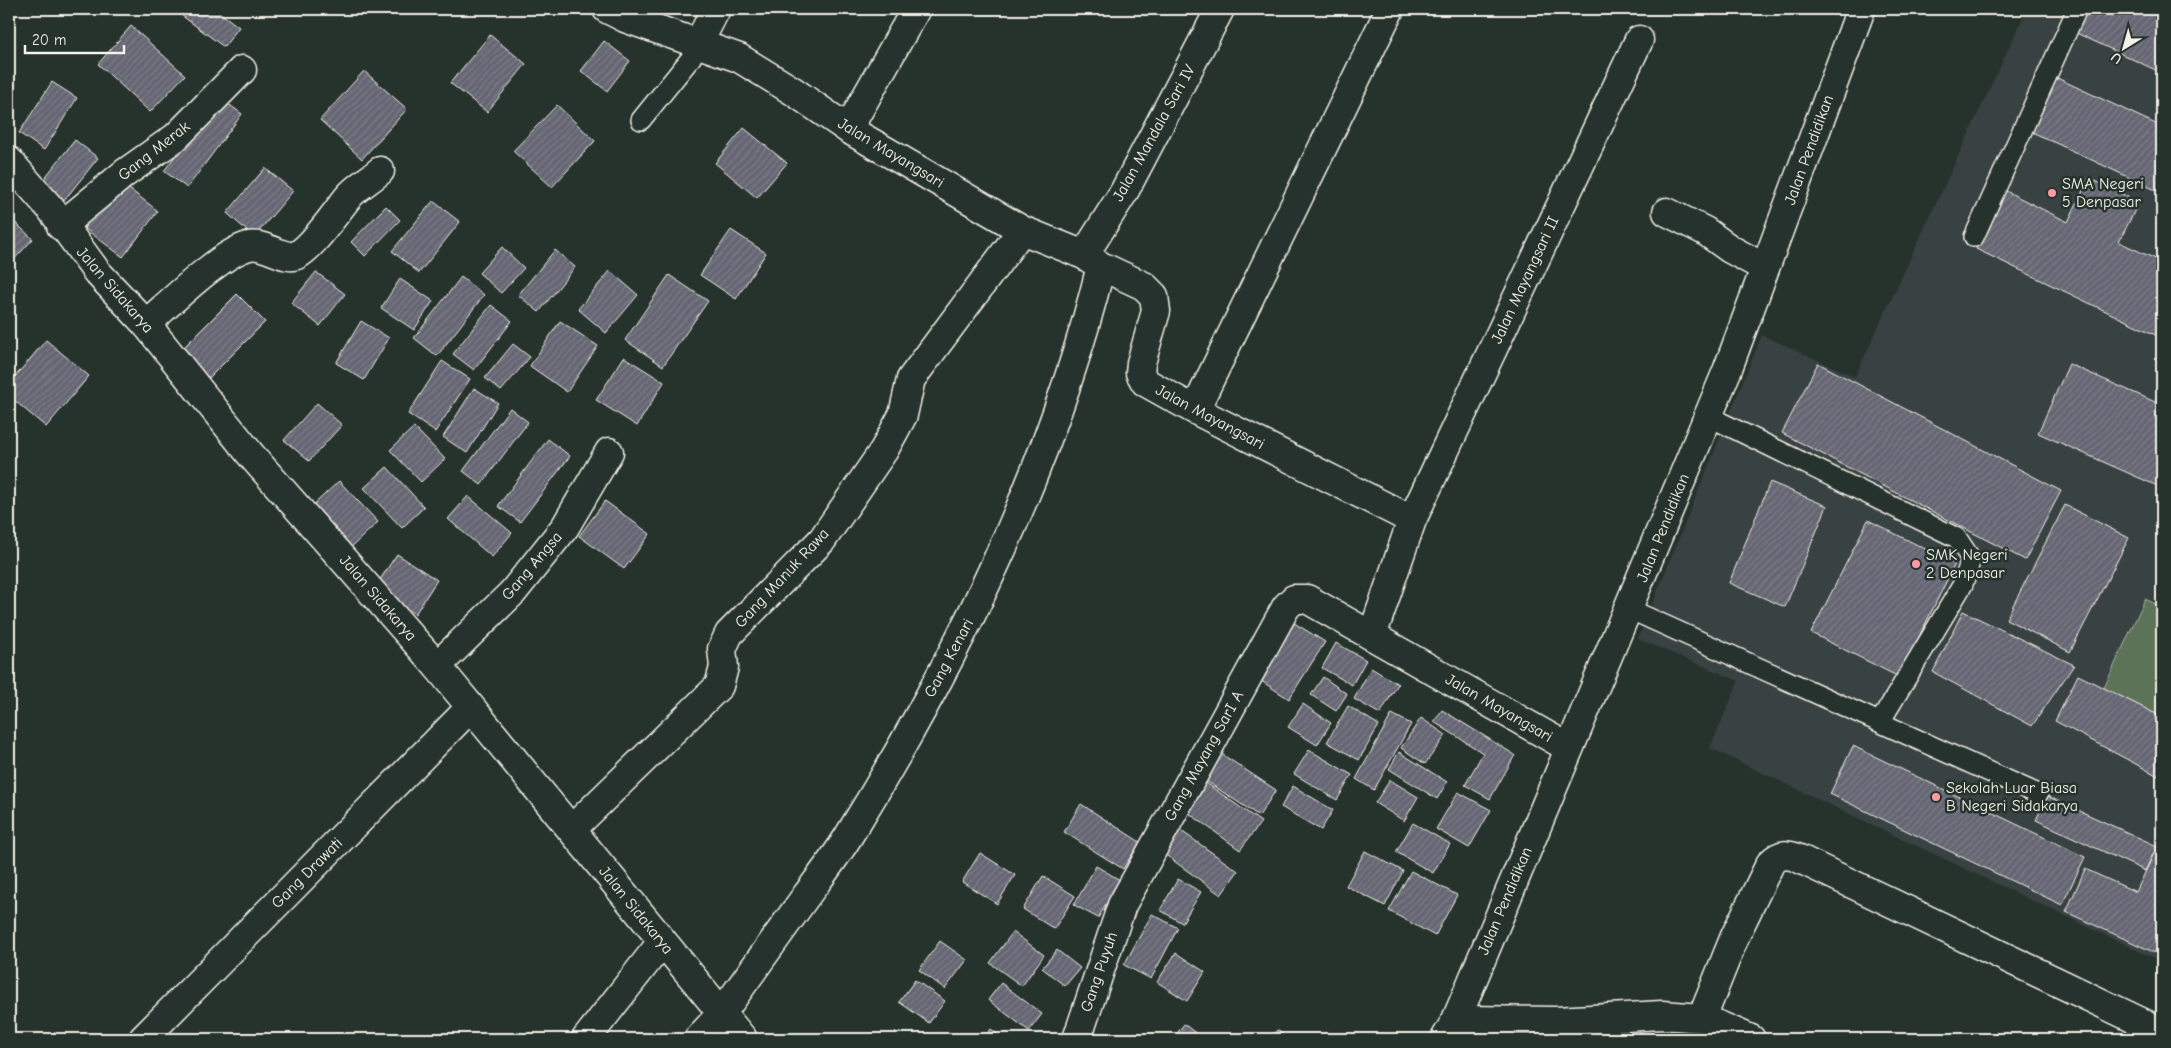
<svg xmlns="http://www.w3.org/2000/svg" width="2171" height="1048" font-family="'Comic Neue',sans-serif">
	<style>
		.built { fill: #394242 }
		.grass { fill: #5b7358; stroke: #a8b2a0 }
		.building { fill: url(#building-hatch); stroke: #f4f1e8 }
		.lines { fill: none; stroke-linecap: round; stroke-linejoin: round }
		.lane-casing { stroke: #f4f1e8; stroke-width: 22 }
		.street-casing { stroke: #f4f1e8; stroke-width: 31 }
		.secondary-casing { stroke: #f4f1e8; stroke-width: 31 }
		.lane { stroke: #26332d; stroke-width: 19 }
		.street { stroke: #26332d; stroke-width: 28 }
		.secondary { stroke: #26332d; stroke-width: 28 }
		.poi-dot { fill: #ff9aa2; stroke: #26332d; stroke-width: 2 }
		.labels { text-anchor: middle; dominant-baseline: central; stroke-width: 5; stroke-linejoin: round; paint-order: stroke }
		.street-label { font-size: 16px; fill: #f4f1e8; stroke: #26332d }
		.poi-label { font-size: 16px; fill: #f4f1e8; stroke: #26332d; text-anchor: start }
	</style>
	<defs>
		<pattern id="building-hatch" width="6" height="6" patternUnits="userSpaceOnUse" patternTransform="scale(1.25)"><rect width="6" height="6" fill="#656673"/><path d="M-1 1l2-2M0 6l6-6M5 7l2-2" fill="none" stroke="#7c7c87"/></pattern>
	</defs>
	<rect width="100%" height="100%" fill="#26332d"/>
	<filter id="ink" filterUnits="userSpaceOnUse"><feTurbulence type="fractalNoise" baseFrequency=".02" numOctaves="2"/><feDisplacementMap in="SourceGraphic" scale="10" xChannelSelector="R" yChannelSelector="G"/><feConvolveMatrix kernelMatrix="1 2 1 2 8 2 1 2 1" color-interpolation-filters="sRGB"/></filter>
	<g filter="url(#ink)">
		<path class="built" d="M2027 9H2162V962L1710 748 1739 681 1638 639 1762 335 1855 377Z"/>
		<path class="grass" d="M2145 599 2162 607V717L2104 688Z"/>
		<path class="building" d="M173 9H215L239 27 224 47Z
			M2082 9 2162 10V73L2072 31Z
			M131 26 185 75 150 112 98 64Z
			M490 35 526 64 487 112 450 83Z
			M604 41 630 61 607 91 581 71Z
			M364 71 407 109 362 159 320 120Z
			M2055 77 2162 127V193L2030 131Z
			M52 82 77 98 44 150 19 133Z
			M219 97 242 114 187 188 164 171Z
			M557 105 595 141 552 187 513 151Z
			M744 128 787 163 757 198 715 163Z
			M75 140 98 158 62 203 39 185Z
			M265 168 293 191 254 237 227 213Z
			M2089 178 2139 202 2119 242 2162 262V338L1976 249 2004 190 2068 222Z
			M119 181 158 211 123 257 84 228Z
			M433 201 460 222 419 273 392 251Z
			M386 206 400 220 365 256 351 242Z
			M9 217 33 239 9 265Z
			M731 230 766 253 736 299 700 275Z
			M502 247 524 268 501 293 479 273Z
			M555 250 575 267 539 312 518 295Z
			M610 271 638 295 606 333 578 309Z
			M316 272 345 294 320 326 291 303Z
			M669 275 708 301 663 366 625 340Z
			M461 277 484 295 437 356 414 338Z
			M400 279 433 301 414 330 381 308Z
			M237 294 265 322 209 378 181 350Z
			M491 305 512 321 474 370 453 354Z
			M361 321 389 338 364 380 336 363Z
			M560 321 598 346 567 392 530 366Z
			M46 340 89 376 46 427 9 396V384Z
			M513 344 530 357 501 391 485 378Z
			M624 357 664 382 637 426 596 400Z
			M442 361 470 379 435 432 408 414Z
			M1818 363 2061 491 2025 560 1782 433Z
			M2069 364 2162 405V488L2038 433Z
			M474 388 498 403 467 453 443 437Z
			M317 403 342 425 309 461 284 440Z
			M510 408 528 422 481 485 463 471Z
			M414 427 445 459 421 482 390 450Z
			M548 439 570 456 520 522 498 506Z
			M387 467 424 507 402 528 364 488Z
			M339 481 378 522 347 551 308 510Z
			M1770 482 1827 506 1785 607 1729 583Z
			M468 496 512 533 492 557 448 519Z
			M605 501 650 534 624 569 579 536Z
			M2065 505 2129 538 2070 652 2006 619Z
			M1868 520 1955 564 1899 677 1811 633Z
			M397 554 437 580 415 614 375 587Z
			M1963 611 2074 665 2032 726 1933 672Z
			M1291 621 1325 642 1289 699 1255 677Z
			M1336 643 1366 660 1352 685 1322 668Z
			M1371 668 1398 684 1380 714 1354 699Z
			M2078 675 2162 717V778L2055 721Z
			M1323 677 1347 694 1336 711 1311 695Z
			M1303 704 1331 723 1317 745 1288 727Z
			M1348 706 1379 725 1359 760 1327 742Z
			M1442 710 1515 755 1490 799 1465 785 1483 753 1434 722Z
			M1392 714 1411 724 1374 790 1356 779Z
			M1421 718 1446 735 1425 764 1401 748Z
			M1853 746 2085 857 2062 905 1830 794Z
			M1309 750 1352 775 1337 800 1294 774Z
			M1399 752 1447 782 1437 799 1389 769Z
			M1220 753 1276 790 1259 816 1203 779Z
			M1199 778 1261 822 1240 850 1179 806Z
			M1390 780 1418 797 1404 821 1375 803Z
			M1293 786 1333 810 1321 830 1281 807Z
			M1458 792 1491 810 1469 848 1436 829Z
			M2047 796 2157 846 2145 871 2036 820Z
			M1081 804 1140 842 1123 869 1064 832Z
			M1413 823 1450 844 1433 873 1396 852Z
			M1177 828 1238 871 1221 895 1160 851Z
			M1365 851 1403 871 1385 906 1346 886Z
			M2155 851 2162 854V956L2066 912 2085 869 2136 892Z
			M980 853 1015 875 997 904 962 882Z
			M1096 866 1120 880 1098 918 1074 905Z
			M1411 871 1457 895 1435 936 1389 911Z
			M1043 876 1075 896 1054 929 1023 909Z
			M1178 879 1201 892 1182 923 1160 910Z
			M1152 914 1178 928 1151 979 1124 965Z
			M1013 932 1044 955 1022 986 990 963Z
			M940 941 967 960 945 989 919 970Z
			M1057 950 1080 968 1065 986 1042 968Z
			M1176 953 1205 972 1187 1001 1157 982Z
			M915 980 945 1001 929 1023 899 1002Z
			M1001 983 1042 1014 1029 1031 988 1000Z
			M1184 1024 1203 1039H1173Z
			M991 1029 1003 1039H983Z
			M1277 1030 1289 1039H1270Z"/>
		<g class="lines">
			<defs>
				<path id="lane" d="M641 120 691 58 699 42
					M1974 237 2077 9
					M1708 416 1957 538 1971 559 1963 584 1880 722
					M1629 609 2038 794"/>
				<path id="street" d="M607 9 625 18 739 58 793 91 848 129 1022 230 1084 255 1101 266 1144 286 1154 296 1156 311 1141 363 1140 373 1145 382 1195 410 1412 520 1372 636 1569 748
					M699 42 716 9
					M848 129 916 9
					M1667 212 1705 231 1730 249 1765 268
					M61 226 125 173 176 137 242 70
					M1084 255 1124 192 1220 9
					M146 324C169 304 222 252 249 246 264 242 285 261 297 255 314 246 337 210 350 195 358 186 371 179 380 171
					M1195 410 1390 9
					M1412 520 1639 40
					M437 666 513 592 565 527 609 452
					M572 829 719 686 724 667 722 649 729 634 822 540 884 450 903 415 911 379 1022 230
					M1702 1018 1735 936 1770 864C1781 852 1789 854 1802 860L2162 1032
					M1456 1020 1556 1021 1662 1015 1702 1018 1751 1039
					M143 1039 470 708
					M586 1039 662 942
					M698 1039 722 1013C750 974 778 935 806 896 820 877 835 858 848 837 957 660 1051 469 1101 266
					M1077 1039 1122 905 1286 607 1294 599H1307L1372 636
					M1445 1039 1456 1020 1727 371 1861 9"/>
				<path id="secondary" d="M9 161 51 209 97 272 146 324 251 455 437 666 743 1039"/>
			</defs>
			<use href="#lane" class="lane-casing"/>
			<use href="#street" class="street-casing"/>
			<use href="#secondary" class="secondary-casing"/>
			<use href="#lane" class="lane"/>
			<use href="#street" class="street"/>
			<use href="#secondary" class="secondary"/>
		</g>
	</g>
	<g class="poi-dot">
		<circle cx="2052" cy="193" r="5"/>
		<circle cx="1916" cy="564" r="5"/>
		<circle cx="1936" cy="797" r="5"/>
	</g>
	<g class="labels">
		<g class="street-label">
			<text transform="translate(1154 133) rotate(-61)">Jalan Mandala Sari IV</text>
			<text transform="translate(1809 150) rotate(-70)">Jalan Pendidikan</text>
			<text transform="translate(154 151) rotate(-38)">Gang Merak</text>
			<text transform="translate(891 153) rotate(31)">Jalan Mayangsari</text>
			<text transform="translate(1525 280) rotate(-65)">Jalan Mayangsari II</text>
			<text transform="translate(115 290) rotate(49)">Jalan Sidakarya</text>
			<text transform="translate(1210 417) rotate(28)">Jalan Mayangsari</text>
			<text transform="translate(1663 528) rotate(-68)">Jalan Pendidikan</text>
			<text transform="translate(532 566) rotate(-50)">Gang Angsa</text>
			<text transform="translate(782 578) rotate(-47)">Gang Manuk Rawa</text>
			<text transform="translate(378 598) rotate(49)">Jalan Sidakarya</text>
			<text transform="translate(949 658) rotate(-62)">Gang Kenari</text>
			<text transform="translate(1499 708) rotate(30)">Jalan Mayangsari</text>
			<text transform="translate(1204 756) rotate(-61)">Gang Mayang SarI A</text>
			<text transform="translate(307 873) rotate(-45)">Gang Drawati</text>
			<text transform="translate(1505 901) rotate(-67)">Jalan Pendidikan</text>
			<text transform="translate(636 910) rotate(51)">Jalan Sidakarya</text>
			<text transform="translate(1099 972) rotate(-71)">Gang Puyuh</text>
		</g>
		<g class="poi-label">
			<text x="2062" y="184">SMA Negeri<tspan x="2062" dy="18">5 Denpasar</tspan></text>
			<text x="1926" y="555">SMK Negeri<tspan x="1926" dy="18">2 Denpasar</tspan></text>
			<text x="1946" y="788">Sekolah Luar Biasa<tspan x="1946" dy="18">B Negeri Sidakarya</tspan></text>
		</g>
	</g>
	<rect width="2171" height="1048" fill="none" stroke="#26332d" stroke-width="30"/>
	<rect x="15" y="15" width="2141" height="1018" fill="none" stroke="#f4f1e8" stroke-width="2" filter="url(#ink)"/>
	<g transform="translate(2124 48) rotate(217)" stroke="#26332d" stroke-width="4" paint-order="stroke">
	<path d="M0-4L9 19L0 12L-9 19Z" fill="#f4f1e8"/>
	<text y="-8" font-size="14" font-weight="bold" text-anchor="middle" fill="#f4f1e8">U</text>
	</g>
	<path d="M25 45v8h99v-8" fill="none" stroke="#f4f1e8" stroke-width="2.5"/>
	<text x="32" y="45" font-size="15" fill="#f4f1e8" stroke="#26332d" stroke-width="4" paint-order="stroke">20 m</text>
</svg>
